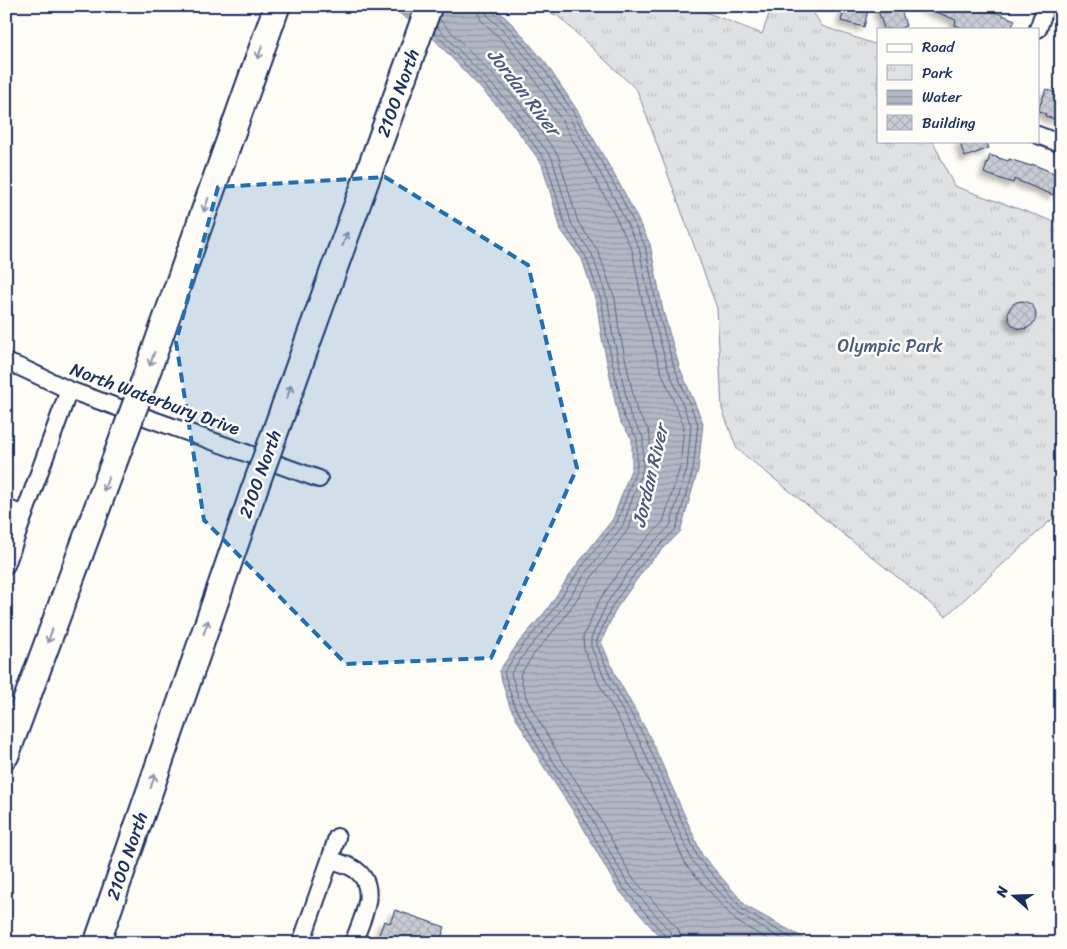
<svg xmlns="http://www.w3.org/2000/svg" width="1067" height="949" font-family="Sriracha,sans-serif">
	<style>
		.park { fill: url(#park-tufts); stroke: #7e88a0 }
		.water { fill: url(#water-rules); stroke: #76819c }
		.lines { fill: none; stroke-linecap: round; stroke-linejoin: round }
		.shore { stroke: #586687; stroke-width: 1 }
		.building { fill: url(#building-cross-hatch); stroke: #1b2f5e; filter: url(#shadow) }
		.minor-casing { stroke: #1b2f5e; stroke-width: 20 }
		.highway-casing { stroke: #1b2f5e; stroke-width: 29 }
		.minor { stroke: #fdfcf7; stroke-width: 16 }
		.highway { stroke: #fdfcf7; stroke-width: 25 }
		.highway-bridge-casing { stroke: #1b2f5e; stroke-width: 29; stroke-linecap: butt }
		.highway-bridge { stroke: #fdfcf7; stroke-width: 25 }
		.oneway { stroke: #8c96aa }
		.marked { fill: #1f6fb2; fill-opacity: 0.2; stroke: #1f6fb2; stroke-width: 4; stroke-dasharray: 10 6; stroke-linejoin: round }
		.labels { text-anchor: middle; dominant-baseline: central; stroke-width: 5; stroke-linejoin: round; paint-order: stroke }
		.street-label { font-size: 18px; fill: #1b2f5e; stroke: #fdfcf7 }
		.park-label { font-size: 18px; fill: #4c5c7f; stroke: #fdfcf7 }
		.water-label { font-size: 19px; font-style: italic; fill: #49587d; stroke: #fdfcf7 }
	</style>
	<defs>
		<pattern id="park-tufts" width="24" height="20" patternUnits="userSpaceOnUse" patternTransform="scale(1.25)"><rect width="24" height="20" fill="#e0e1e3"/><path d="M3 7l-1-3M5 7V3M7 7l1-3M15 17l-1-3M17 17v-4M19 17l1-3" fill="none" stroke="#c0c1c5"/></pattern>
		<pattern id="water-rules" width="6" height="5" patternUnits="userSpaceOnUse" patternTransform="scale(1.25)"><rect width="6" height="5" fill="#b3b8c5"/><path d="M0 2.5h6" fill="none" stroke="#9196a3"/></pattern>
		<pattern id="building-cross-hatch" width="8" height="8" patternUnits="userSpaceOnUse" patternTransform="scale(1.25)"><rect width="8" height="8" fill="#c9ccd3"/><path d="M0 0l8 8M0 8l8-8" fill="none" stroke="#acb0b8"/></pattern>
		<filter id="shadow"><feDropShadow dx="-4.5" dy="4.5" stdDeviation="2.5" flood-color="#0004"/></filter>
	</defs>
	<rect width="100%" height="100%" fill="#fdfcf7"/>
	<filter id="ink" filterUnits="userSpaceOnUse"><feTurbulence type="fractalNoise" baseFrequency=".02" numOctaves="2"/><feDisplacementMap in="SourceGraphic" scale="10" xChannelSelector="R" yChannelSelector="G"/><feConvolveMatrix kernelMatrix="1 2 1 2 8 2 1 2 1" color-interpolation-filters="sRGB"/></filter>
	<g filter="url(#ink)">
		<path class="park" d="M535 6H690L762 34 772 6H809L822 26 874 44 878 43V141H933L954 186 1061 224V511L946 616 737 449 722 409 717 308 637 90 558 16Z"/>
		<path class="water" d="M389 6H494L517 29 547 65 577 110 624 192 650 244 663 311 679 366 703 423 698 470 680 532 647 565 616 609 601 642 616 676 650 737 702 855 747 907 802 937 807 943H665L617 888 579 820 542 764 510 707 499 671 519 642 546 611 576 566 613 519 632 467V439L619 420 601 333 597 305 582 259 561 230 542 164 505 114 431 36Z"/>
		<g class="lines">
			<path class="shore" d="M477 6 478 13 481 20 503 41 532 76 561 119 608 202 632 250 645 315 661 371 684 426 680 467 663 522 632 554 600 599 583 637 584 649 599 684 633 746 686 865 736 921 774 943
				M485 6 487 15 509 36 538 72 568 115 614 198 639 248 652 313 668 369 691 425 687 468 670 526 638 558 607 603 591 638V647L606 681 640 742 692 861 740 915 789 943
				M491 6 492 11 513 32 543 68 573 112 620 195 645 246 658 312 674 367 698 424 693 470 676 529 643 562 612 606 597 640V645L611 678 646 740 698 858 744 911 800 943
				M439 19 519 102 558 155 578 222 598 251 615 299 619 330 637 412 648 429 650 436V471L629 528 592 577 561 622 534 654 520 675 527 700 558 754 595 810 632 877 678 929 681 936 682 943
				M436 26 513 107 552 158 572 225 592 254 608 301 612 331 630 415 643 437V469L623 525 586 573 555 618 528 649 511 673 520 703 551 758 589 814 626 881 672 934 675 943
				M434 32 509 111 546 161 566 228 586 257 602 303 606 332 624 417 637 438V468L617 522 580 569 550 614 523 645 504 672 514 705 546 761 583 817 621 885 667 938 668 943"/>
		</g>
		<path class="building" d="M845 6H869L864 27 841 21Z
			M877 6H900L906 26 898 29H884Z
			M921 6H985V8L1015 20 1011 29H966L955 25 956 20Z
			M1046 89 1061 95V108L1057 120 1045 116 1046 114 1038 111Z
			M959 141H986L989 148 965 157Z
			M990 155 1008 161 1009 159 1031 166 1032 164 1061 176 1053 195 1014 179 1013 183 984 173Z
			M1008 315a14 14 0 1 1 28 0a14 14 0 1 1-28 0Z
			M395 910 445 927 439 943H376L384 921 390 923Z"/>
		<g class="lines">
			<defs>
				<path id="minor" d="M1060 6H1061
					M1038 29 1046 6
					M1038 135 1061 144
					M6 362 22 368 69 390 319 479
					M6 508 24 515 6 565
					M24 515 69 390
					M330 860C338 862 349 865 356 870 380 888 361 921 353 943
					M301 943 330 860 337 837"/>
				<path id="highway" d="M143 384 277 6
					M273 438 429 6
					M6 755 123 438
					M97 943 253 493"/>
			</defs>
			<use href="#minor" class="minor-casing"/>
			<use href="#highway" class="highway-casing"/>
			<use href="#minor" class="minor"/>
			<use href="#highway" class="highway"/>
			<defs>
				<path id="highway-bridge" d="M123 438 143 384
					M253 493 273 438"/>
			</defs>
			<use href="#highway-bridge" class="highway-bridge-casing"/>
			<use href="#highway-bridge" class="highway-bridge"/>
		</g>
		<defs><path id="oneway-shaft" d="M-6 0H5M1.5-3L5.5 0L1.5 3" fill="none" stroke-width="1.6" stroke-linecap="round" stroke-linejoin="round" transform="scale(1.25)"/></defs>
		<g class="oneway">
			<use href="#oneway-shaft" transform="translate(260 52) rotate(109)"/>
			<use href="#oneway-shaft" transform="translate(206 205) rotate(109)"/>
			<use href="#oneway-shaft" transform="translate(345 239) rotate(-70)"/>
			<use href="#oneway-shaft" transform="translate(152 359) rotate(109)"/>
			<use href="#oneway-shaft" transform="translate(289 392) rotate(-70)"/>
			<use href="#oneway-shaft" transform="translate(106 484) rotate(110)"/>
			<use href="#oneway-shaft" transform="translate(206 627) rotate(-71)"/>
			<use href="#oneway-shaft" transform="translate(50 636) rotate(110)"/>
			<use href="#oneway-shaft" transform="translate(153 781) rotate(-71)"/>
		</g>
	</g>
	<path class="marked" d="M385 177 528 265 577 468 491 658 346 664 204 520 176 342 218 187Z"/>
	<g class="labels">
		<g class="street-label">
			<text transform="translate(398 93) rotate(-70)">2100 North</text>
			<text transform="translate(155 399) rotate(20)">North Waterbury Drive</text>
			<text transform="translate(260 474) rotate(-70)">2100 North</text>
			<text transform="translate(127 856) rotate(-71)">2100 North</text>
		</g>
		<g class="park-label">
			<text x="890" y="346">Olympic Park</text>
		</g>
		<g class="water-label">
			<text transform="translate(524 92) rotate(52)">Jordan River</text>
			<text transform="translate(650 476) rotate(-77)">Jordan River</text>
		</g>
	</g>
	<rect width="1067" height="949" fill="none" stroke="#fdfcf7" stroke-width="25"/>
	<rect x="12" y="12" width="1042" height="924" fill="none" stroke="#1b2f5e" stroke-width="2" filter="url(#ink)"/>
	<rect x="877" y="28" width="162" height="115" fill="#fdfcf7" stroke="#a3aaba"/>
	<rect x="887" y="44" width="25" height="8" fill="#fdfcf7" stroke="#a3aaba"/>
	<text x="922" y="52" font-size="15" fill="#1b2f5e">Road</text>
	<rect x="887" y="65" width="25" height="15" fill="url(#park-tufts)" stroke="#a3aaba"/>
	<text x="922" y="78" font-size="15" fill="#1b2f5e">Park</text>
	<rect x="887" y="90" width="25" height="15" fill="url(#water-rules)" stroke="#a3aaba"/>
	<text x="922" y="102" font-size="15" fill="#1b2f5e">Water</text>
	<rect x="887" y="115" width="25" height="15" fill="url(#building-cross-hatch)" stroke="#a3aaba"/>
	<text x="922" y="128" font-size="15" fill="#1b2f5e">Building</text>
	<g transform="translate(1014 896) rotate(290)" stroke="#fdfcf7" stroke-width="4" paint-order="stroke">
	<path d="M0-4L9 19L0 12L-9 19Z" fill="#1b2f5e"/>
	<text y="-8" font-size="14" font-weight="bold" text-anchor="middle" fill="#1b2f5e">N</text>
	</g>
</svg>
